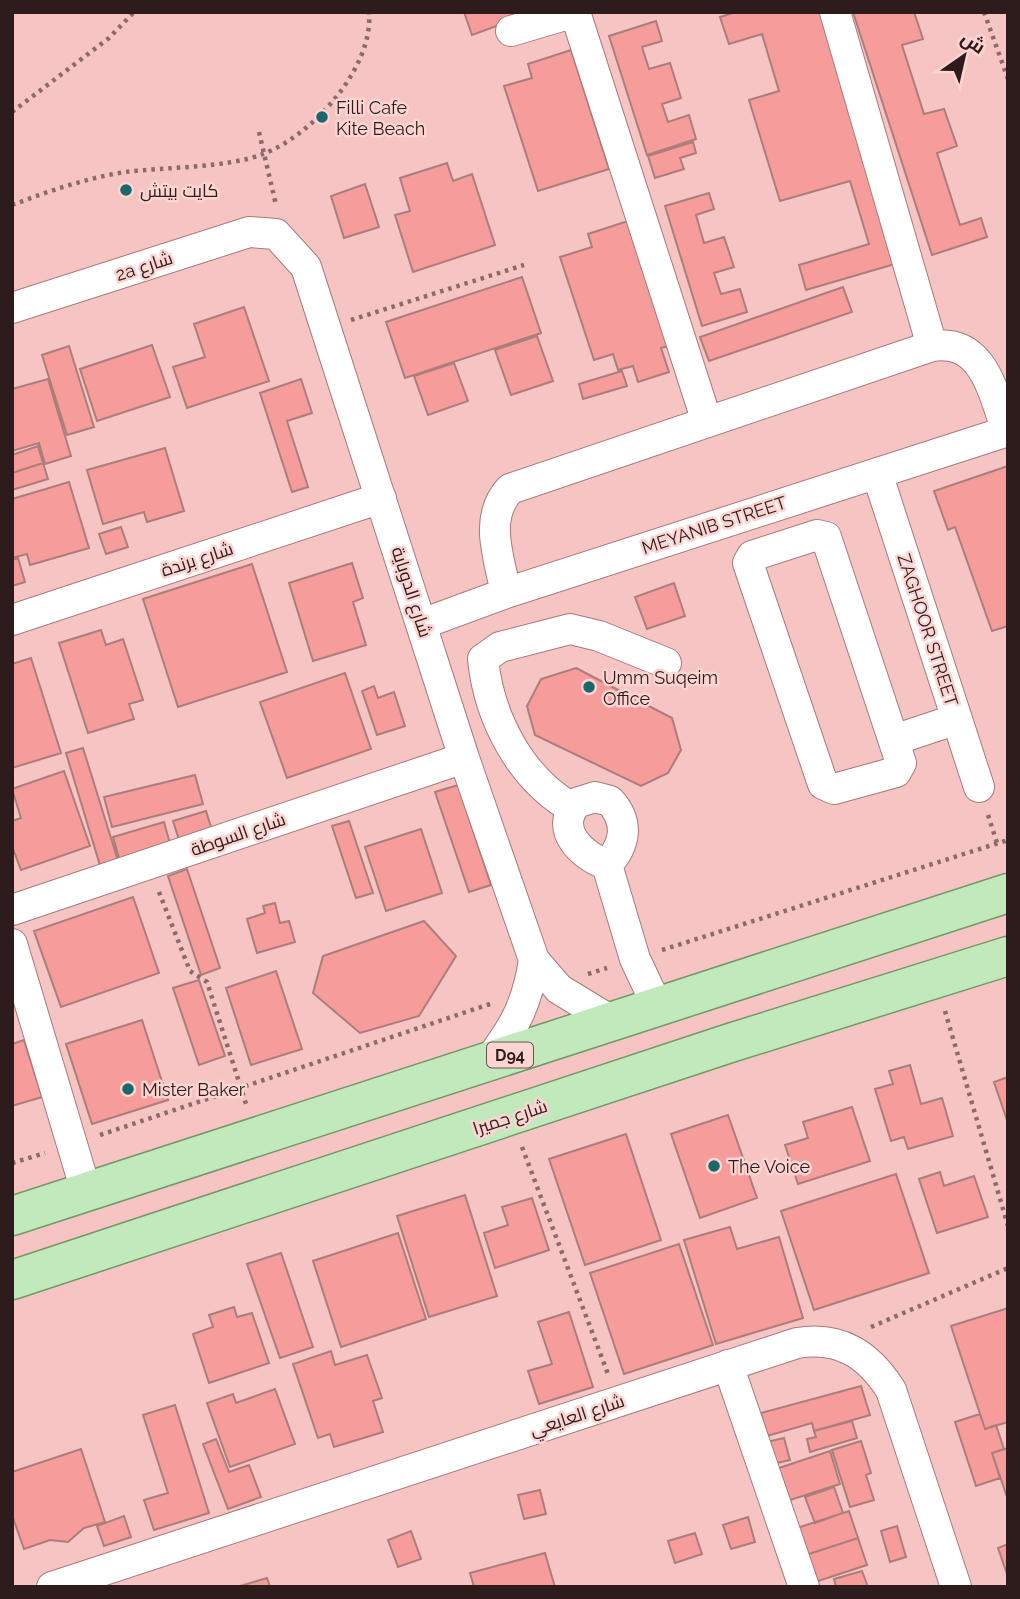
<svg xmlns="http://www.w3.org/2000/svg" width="1020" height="1599" font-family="Raleway,Cairo,sans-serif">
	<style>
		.building { fill: #f69c9a; stroke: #ab7e7c; stroke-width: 2 }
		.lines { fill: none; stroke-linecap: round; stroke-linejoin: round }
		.minor-casing { stroke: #a87a79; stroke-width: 32 }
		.major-casing { stroke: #749867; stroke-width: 41 }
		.path { stroke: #8b6a6a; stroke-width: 4.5; stroke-dasharray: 3.5 5; stroke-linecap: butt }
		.minor { stroke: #fff; stroke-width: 30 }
		.major { stroke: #c2e9bc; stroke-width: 38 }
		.poi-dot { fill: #1a676c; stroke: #fcd4d2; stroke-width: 2.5 }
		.labels { text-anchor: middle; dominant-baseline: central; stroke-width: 5; stroke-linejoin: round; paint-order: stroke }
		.shield { fill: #fcd4d2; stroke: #6c5353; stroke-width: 2 }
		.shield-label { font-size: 16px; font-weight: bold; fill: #2e1c1c }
		.poi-label { font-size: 18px; fill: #2e1c1c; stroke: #fcd4d2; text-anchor: start }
		.street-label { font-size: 18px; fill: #2e1c1c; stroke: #fcd4d2 }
	</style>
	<rect width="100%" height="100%" fill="#f6c4c2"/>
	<path class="building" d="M464 12H535L472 35Z
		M736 12H831L905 261 806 290 799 265 869 244 850 181 780 201 749 100 779 91 762 34 729 44 720 17Z
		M853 12H914L923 39 902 45 924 114 944 109 957 146 937 153 960 225 981 218 987 237 932 255Z
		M656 21 662 41 642 47 649 69 670 63 681 98 662 104 668 122 689 115 696 139 647 155 609 36Z
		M571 50 609 169 538 191 504 86 532 78 528 64Z
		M693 142 696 153 680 158 684 169 655 178 648 156Z
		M447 163 453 181 472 174 495 245 413 272 395 215 410 211 400 178Z
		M365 184 379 227 344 238 331 196Z
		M709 193 714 209 696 215 704 243 724 237 734 267 714 273 721 294 740 289 747 312 702 326 665 206Z
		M628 221 669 346 661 348 669 372 638 382 633 366 618 370 613 354 594 360 560 257 592 247 588 234Z
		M522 277 541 333 405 378 386 322Z
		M843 287 852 312 709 361 700 337Z
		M244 307 269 381 187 408 173 367 205 357 194 324Z
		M537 336 553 381 511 395 495 350Z
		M152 345 170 397 97 421 80 369Z
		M69 346 94 427 67 435 42 355Z
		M454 363 468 401 428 415 414 376Z
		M622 371 627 386 583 399 579 384Z
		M48 379 71 456 45 464 39 443 12 451V389Z
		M301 379 312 413 287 421 308 487 292 492 260 393Z
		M38 446 43 463 12 473V455Z
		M165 448 184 511 147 522 144 512 103 524 87 470Z
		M43 463 48 479 12 490V473Z
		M1008 466V626L992 631 955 527 948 530 934 491Z
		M69 482 89 548 30 565 27 554 12 558V499Z
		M121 527 128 547 106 554 99 534Z
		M18 558 25 582 12 586V560Z
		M352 563 363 598 353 602 366 645 313 661 289 583Z
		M252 564 287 672 178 707 143 599Z
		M674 583 685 616 647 629 635 597Z
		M101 630 106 645 123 639 143 700 129 704 134 719 88 733 59 643Z
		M31 658 61 753 12 768V664Z
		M576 668 672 718 681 750 668 773 641 786 535 735 527 706 541 679Z
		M345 673 371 749 287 778 260 702Z
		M374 686 378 698 394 692 405 726 377 735 362 691Z
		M83 748 120 867 102 872 66 753Z
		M64 771 90 846 21 870 12 846V821L21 818 12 789Z
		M195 775 203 804 112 827 104 797Z
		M458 785 491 885 469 892 435 792Z
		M206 811 215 840 182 849 173 821Z
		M349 821 373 893 356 898 332 826Z
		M164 822 172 851 121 865 113 837Z
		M421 829 442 893 386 911 365 847Z
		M187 869 220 968 201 975 168 876Z
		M133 897 159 973 61 1007 34 931Z
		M275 903 280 923 289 921 295 942 257 953 247 919 265 913 263 906Z
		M424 921 456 956 419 1016 360 1033 313 993 323 956Z
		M276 971 302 1049 251 1065 226 988Z
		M199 980 225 1056 199 1065 173 988Z
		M142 1020 168 1100 92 1124 66 1044Z
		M24 1040 42 1097 12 1106V1044Z
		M910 1065 921 1104 942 1098 953 1136 908 1149 904 1137 891 1141 875 1089 893 1084 889 1071Z
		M1008 1077V1123L994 1082Z
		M852 1107 870 1161 798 1184 785 1145 808 1138 803 1122Z
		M728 1115 757 1198 700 1218 671 1134Z
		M626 1134 661 1240 585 1265 549 1159Z
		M940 1172 944 1186 974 1176 988 1217 937 1233 919 1179Z
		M896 1174 929 1273 814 1310 781 1211Z
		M465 1195 497 1296 429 1317 397 1216Z
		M532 1198 549 1250 495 1268 484 1233 508 1225 502 1207Z
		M730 1227 737 1249 779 1237 803 1318 716 1344 684 1240Z
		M398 1233 426 1319 341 1347 313 1261Z
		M679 1244 713 1345 624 1374 590 1273Z
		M281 1253 313 1347 280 1358 247 1264Z
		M234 1307 237 1317 252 1313 269 1363 209 1383 193 1334 213 1327 209 1315Z
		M1008 1308V1422L985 1429 951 1326Z
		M569 1312 593 1387 539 1404 528 1371 552 1364 538 1322Z
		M331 1351 335 1365 367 1355 382 1398 373 1401 383 1432 334 1447 330 1434 318 1438 293 1364Z
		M861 1386 870 1415 814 1431 812 1423 767 1436 761 1413Z
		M275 1389 295 1444 230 1467 207 1403 233 1394 236 1403Z
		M175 1405 209 1513 154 1530 144 1500 168 1493 143 1415Z
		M980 1414 985 1429 996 1425 1004 1449 992 1453 1000 1478 976 1486 955 1422Z
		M852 1421 857 1438 810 1452 807 1439 816 1437 814 1431Z
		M784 1438 790 1460 773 1464 767 1442Z
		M216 1439 229 1472 249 1465 261 1497 228 1509 203 1444Z
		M861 1441 871 1473 866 1475 874 1500 850 1507 832 1450Z
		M1008 1448V1500L992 1453Z
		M81 1449 105 1522 84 1528 68 1542 50 1540 24 1549 12 1515V1472Z
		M830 1451 840 1484 787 1501 776 1469Z
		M834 1487 843 1513 815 1523 805 1497Z
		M540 1490 546 1514 524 1519 518 1495Z
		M849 1511 858 1538 806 1555 797 1528Z
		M124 1516 131 1537 104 1546 97 1526Z
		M748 1517 755 1542 731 1549 723 1525Z
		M897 1526 906 1557 890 1562 881 1531Z
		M411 1531 421 1559 398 1567 388 1540Z
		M695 1533 702 1554 675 1563 668 1541Z
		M858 1538 867 1565 815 1582 806 1555Z
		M1008 1544V1577L998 1548Z
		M545 1553 555 1587H474L470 1573Z
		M862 1571 868 1587H836L834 1579Z
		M267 1578 270 1587H237Z"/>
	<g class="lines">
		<defs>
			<path id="minor" d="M575 12 707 422
				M835 12 932 346
				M511 31 575 12
				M12 308 249 232 276 234 306 267 464 758 534 960 559 989 613 1022
				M877 473 979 787
				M817 535 826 537 901 763 896 772 834 789 823 784 748 563 752 556Z
				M506 593C499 557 483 518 510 489L932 346C984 338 993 393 1007 431
				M12 620 381 498
				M422 624 506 593 1008 431
				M894 740 957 719
				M595 797 610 801C630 823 625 845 607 865 582 855 554 831 576 803Z
				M572 808C520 778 489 718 483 659L500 647 570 629 599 636 666 663
				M607 865 635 959 658 1008
				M12 910 464 758
				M12 944 86 1191
				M488 1062C515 1026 527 1005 534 960
				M728 1365 804 1587
				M52 1587 797 1343C840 1336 868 1354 891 1390L956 1587"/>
			<path id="major" d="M12 1216 1008 893
				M12 1280 730 1043 1008 956"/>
		</defs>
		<use href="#minor" class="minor-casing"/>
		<use href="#major" class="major-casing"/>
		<path class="path" d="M984 12 1008 79
			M12 112 109 38 134 12
			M259 132 276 205
			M12 205C49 191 87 178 125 172 165 167 227 168 263 154 313 135 374 67 369 12
			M351 320 524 265
			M988 815 997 843
			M159 892 190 971 207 982 247 1107
			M662 950 1008 840
			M588 974 607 968
			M945 1011 1008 1226
			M100 1135 490 1004
			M522 1147 608 1374
			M12 1163 45 1153
			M871 1327 1008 1268"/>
		<use href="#minor" class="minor"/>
		<use href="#major" class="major"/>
	</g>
	<g class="poi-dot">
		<circle cx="322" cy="117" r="7"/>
		<circle cx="126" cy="190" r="7"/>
		<circle cx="589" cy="687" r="7"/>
		<circle cx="128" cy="1089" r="7"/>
		<circle cx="714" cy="1166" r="7"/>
	</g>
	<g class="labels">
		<rect class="shield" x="487" y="1042.5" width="46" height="25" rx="5"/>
		<g class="shield-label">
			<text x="510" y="1055">D94</text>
		</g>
		<g class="poi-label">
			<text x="336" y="107">Filli Cafe<tspan x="336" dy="21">Kite Beach</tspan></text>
			<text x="140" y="190">كايت بيتش</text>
			<text x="603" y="677">Umm Suqeim<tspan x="603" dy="21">Office</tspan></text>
			<text x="142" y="1089">Mister Baker</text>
			<text x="728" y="1166">The Voice</text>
		</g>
		<g class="street-label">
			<text transform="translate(144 266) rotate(-18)">2a شارع</text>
			<text transform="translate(714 525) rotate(-18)">MEYANIB STREET</text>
			<text transform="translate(197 559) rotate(-18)">شارع برندة</text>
			<text transform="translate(412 592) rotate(72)">شارع الدوباية</text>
			<text transform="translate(928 630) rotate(72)">ZAGHOOR STREET</text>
			<text transform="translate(238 834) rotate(-19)">شارع السوطة</text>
			<text transform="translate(510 1117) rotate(-18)">شارع جميرا</text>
			<text transform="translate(577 1415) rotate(-18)">شارع العايعي</text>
		</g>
	</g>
	<rect width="1020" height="1599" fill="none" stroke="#2e1c1c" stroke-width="28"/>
	<g transform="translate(964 56) rotate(34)" stroke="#fcd4d2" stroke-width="5" paint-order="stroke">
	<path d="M0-5L12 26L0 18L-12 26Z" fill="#2e1c1c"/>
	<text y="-10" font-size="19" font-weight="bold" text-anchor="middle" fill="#2e1c1c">ش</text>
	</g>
</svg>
